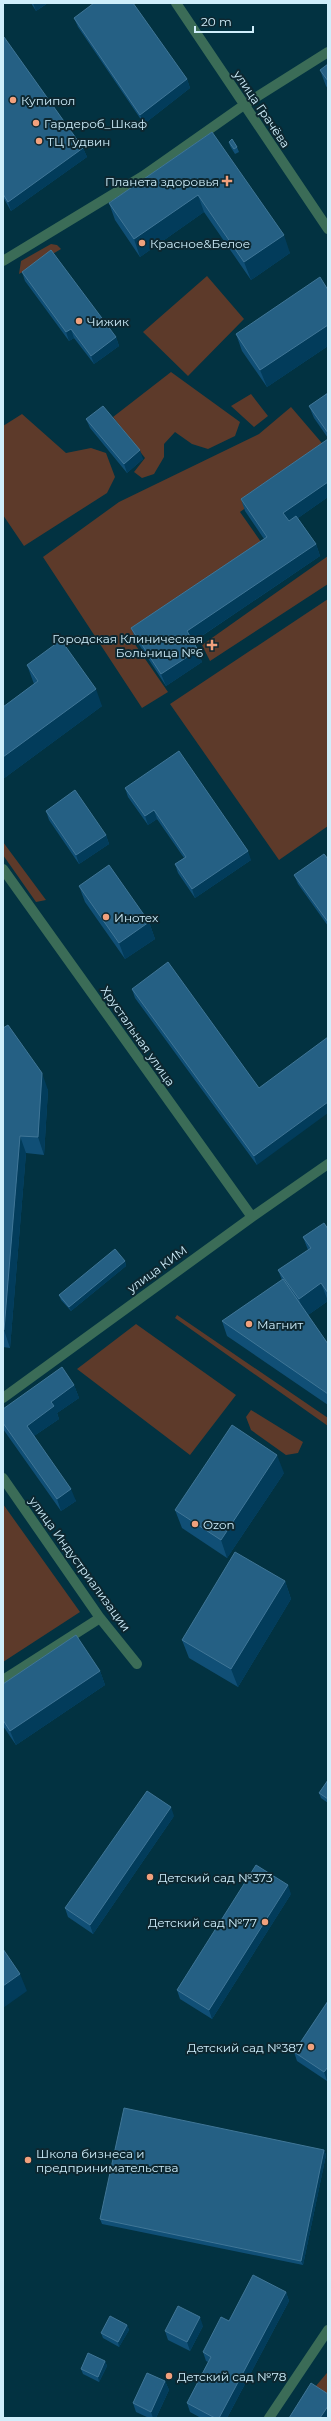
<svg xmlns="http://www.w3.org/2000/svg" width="331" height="2421" font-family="Montserrat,sans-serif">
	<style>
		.green { fill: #5d3a2a }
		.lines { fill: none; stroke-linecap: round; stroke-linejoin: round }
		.minor { stroke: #3b6c57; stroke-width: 10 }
		.wall { fill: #104f76 }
		.shaded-wall { fill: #023c5b }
		.building { fill: #256084; stroke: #407697 }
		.poi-dot { fill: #f1a17d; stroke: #0d2730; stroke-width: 1.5 }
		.labels { text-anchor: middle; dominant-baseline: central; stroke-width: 4; stroke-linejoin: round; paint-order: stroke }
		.poi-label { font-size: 12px; fill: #cfeefb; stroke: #0d2730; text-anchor: start }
		.street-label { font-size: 12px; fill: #cfeefb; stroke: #0d2730 }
	</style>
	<rect width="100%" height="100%" fill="#023241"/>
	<path class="green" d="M51 244 57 245 61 249 19 274 21 261Z
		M207 276 244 319 188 376 143 332Z
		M171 372 240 422 235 436 208 449 192 444 175 432 164 444V457L154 474 142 478 134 472 145 458 113 417Z
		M251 394 268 416 254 427 231 406Z
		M291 407 327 449 240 512 266 549 132 640 168 692 142 708 43 557 119 502 259 434Z
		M22 414 66 453 91 448 106 453 115 477 107 493 24 546 3 515V426Z
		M328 556V584L210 661 202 645Z
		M328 599V826L279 860 170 704Z
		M3 842 46 900 36 902 3 855Z
		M177 1315 328 1418V1426L175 1318Z
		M136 1324 236 1395 190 1455 77 1369Z
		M251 1410 303 1442 298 1453 286 1455 251 1430 246 1417Z
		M3 1504 80 1612 3 1662Z
		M328 2372V2418H289L326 2374Z"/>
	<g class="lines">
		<path class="minor" d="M176 3 328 229
			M3 261 143 176 244 105 328 52
			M3 869 252 1217
			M3 1398 252 1217 328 1164
			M3 1478 100 1618 137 1664
			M3 1680 100 1618
			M269 2418 328 2330"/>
	</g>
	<path class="wall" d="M31 3H48L36 11Z
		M74 18 187 79 190 88 144 124 78 27Z
		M3 37 83 148 87 157 11 211 3 197Z
		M320 70 328 81V89L326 86Z
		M212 132 290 253 251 280 204 212 140 257 115 220 109 203Z
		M229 142 237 147 239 152 235 154 230 146Z
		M22 272 116 337 119 346 94 364 74 338 69 341 25 281Z
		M328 290V346L267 387 242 351 236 334Z
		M328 393V438L314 418 309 406Z
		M86 419 143 459 127 473 90 428Z
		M328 439V497L298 518 316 544 320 556 193 642 202 662 166 686 136 640 131 628 264 539 245 511 241 499Z
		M27 665 102 706 3 779V707L34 684Z
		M125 788 251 860 195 898 178 873 175 864 184 858 157 819 148 825 128 797Z
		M46 811 106 835 109 844 79 864 49 820Z
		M328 859V926L298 884 294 875Z
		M79 886 149 922 155 939 125 959 85 902Z
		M132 989 259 1088 257 1165 135 998Z
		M3 1028 48 1090 44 1155 26 1153 10 1348 3 1347Z
		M328 1229V1302V1301L308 1315 328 1344V1405L227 1336 222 1321 282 1280 278 1270 308 1250 303 1237Z
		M125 1261 126 1266 71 1311 61 1300 59 1295Z
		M74 1385 79 1398 57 1413 59 1419 34 1436 76 1501 61 1511 3 1429V1409Z
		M284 1473 227 1558 182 1528 175 1510Z
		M285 1581 291 1599 238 1687 189 1658 182 1640Z
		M100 1671 105 1685 16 1745 3 1726V1684Z
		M328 1780V1803L321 1798 319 1793Z
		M174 1816 93 1934 68 1917 65 1908Z
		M291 1894 212 2019 180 1999 177 1990Z
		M328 2001V2080L327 2081 297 2061 294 2052Z
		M324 2150 326 2155 303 2265 102 2224 100 2219Z
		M286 2292 289 2301 227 2418H201L190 2412 187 2403 208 2362 206 2361 203 2352 229 2321Z
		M127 2325 129 2330 119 2347 103 2338 101 2333Z
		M203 2326 190 2351 168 2340 165 2331Z
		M105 2361 107 2366 99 2382 83 2374 81 2369Z
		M165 2381 169 2390 156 2418H149L136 2412 133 2403Z"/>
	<path class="shaded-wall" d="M33 3H48L36 11Z
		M187 79 190 88 144 124 140 115Z
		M83 148 87 157 11 211 8 202Z
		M198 195 204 212 140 257 134 239Z
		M284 235 290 253 251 280 244 262Z
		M328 325V346L267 387 260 370Z
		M71 329 74 338 69 341 66 332Z
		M116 337 119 346 94 364 91 356Z
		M140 450 143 459 127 473 124 464Z
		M328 482V497L288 525 283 513Z
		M316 544 320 556 191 643 187 631Z
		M198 650 202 662 166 686 161 674Z
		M96 689 102 706 3 779V757Z
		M154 810 157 819 148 825 145 816Z
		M106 835 109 844 79 864 76 855Z
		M248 851 251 860 195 898 192 889Z
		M149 922 155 939 125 959 119 943Z
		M42 1073 48 1090 44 1155 38 1137Z
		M328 1102V1113L257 1165 254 1156Z
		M20 1136 26 1153 10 1348 4 1330Z
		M125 1261 126 1266 71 1311 69 1307Z
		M321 1283 328 1301 305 1317 299 1299Z
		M74 1385 79 1398 57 1413 59 1419 31 1438 27 1426 51 1402Z
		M277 1455 284 1473 227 1558 221 1540Z
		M71 1489 76 1501 61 1511 57 1499Z
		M285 1581 291 1599 238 1687 231 1669Z
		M100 1671 105 1685 16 1745 10 1731Z
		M171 1807 174 1816 93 1934 90 1925Z
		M288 1885 291 1894 212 2019 209 2010Z
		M20 1974 27 1991 3 2008V1986Z
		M328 2067V2080L327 2081 324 2072Z
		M324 2150 326 2155 303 2265 301 2261Z
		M286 2292 289 2301 227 2418H219Z
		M200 2317 203 2326 190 2351 187 2342Z
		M127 2325 129 2330 119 2347 118 2342Z
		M105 2361 107 2366 99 2382 98 2377Z
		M165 2381 169 2390 156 2418H153L151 2412Z
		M328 2406V2418H320Z"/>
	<path class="building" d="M94 3H133L187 79 140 115 74 18Z
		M3 37H4L83 148 8 202 3 194Z
		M328 64V81L320 70Z
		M212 132 284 235 244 262 198 195 134 239 109 203Z
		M232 139 237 147 234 149 229 142Z
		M51 250 116 337 91 356 71 329 66 332 22 272Z
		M320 277 328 290V325L260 370 236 334Z
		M328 393V433L309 406Z
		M103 406 140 450 124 464 86 419Z
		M328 439V482L283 513 289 521 296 516 316 544 187 631 198 650 161 674 131 628 267 537 241 499Z
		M61 640 96 689 3 757V707L38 681 27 665Z
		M179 751 248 851 192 889 175 864 186 857 154 810 145 816 125 788Z
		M75 790 106 835 76 855 46 811Z
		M324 854 328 859V922L294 875Z
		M109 865 149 922 119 943 79 886Z
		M168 962 259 1088 328 1037V1102L254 1156 132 989Z
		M8 1025 42 1073 38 1137 20 1136 4 1330H3V1028Z
		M324 1223 328 1229V1293L321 1283 299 1299 278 1270 311 1248 303 1237Z
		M115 1249 125 1261 69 1307 59 1295Z
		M283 1279 328 1344V1394L222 1321Z
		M62 1367 74 1385 51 1402 54 1406 27 1426 71 1489 57 1499 3 1423V1409Z
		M232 1425 277 1455 221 1540 175 1510Z
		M235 1552 285 1581 231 1669 182 1640Z
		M76 1635 100 1671 10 1731 3 1720V1684Z
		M328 1780V1799L319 1793Z
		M147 1791 171 1807 90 1925 65 1908Z
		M256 1865 288 1885 209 2010 177 1990Z
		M3 1949 20 1974 3 1986Z
		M328 2001V2067L324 2072 294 2052Z
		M124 2108 324 2150 301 2261 100 2219Z
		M253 2275 286 2292 219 2418H215L187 2403 211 2357 203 2352 221 2317 229 2321Z
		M178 2306 200 2317 187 2342 165 2331Z
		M110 2316 127 2325 118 2342 101 2333Z
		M88 2353 105 2361 98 2377 81 2369Z
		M147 2373 165 2381 151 2412 133 2403Z
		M311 2383 328 2394V2406L320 2418H289Z"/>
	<g class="poi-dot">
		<circle cx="13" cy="100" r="4"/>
		<circle cx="36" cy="123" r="4"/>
		<circle cx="39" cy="141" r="4"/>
		<path d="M225 175h4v4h4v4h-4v4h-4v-4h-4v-4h4z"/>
		<circle cx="142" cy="243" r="4"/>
		<circle cx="79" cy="321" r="4"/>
		<path d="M210 639h4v4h4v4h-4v4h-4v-4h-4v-4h4z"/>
		<circle cx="106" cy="917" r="4"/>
		<circle cx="249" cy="1324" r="4"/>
		<circle cx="195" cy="1524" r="4"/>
		<circle cx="150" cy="1877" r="4"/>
		<circle cx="265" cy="1922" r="4"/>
		<circle cx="311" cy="2047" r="4"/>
		<circle cx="28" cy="2160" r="4"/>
		<circle cx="169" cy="2376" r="4"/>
	</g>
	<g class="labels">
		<g class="poi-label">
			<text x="21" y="100">Купипол</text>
			<text x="44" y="123">Гардероб_Шкаф</text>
			<text x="47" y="141">ТЦ Гудвин</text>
			<text x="219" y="181" text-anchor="end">Планета здоровья</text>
			<text x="150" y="243">Красное&amp;Белое</text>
			<text x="87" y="321">Чижик</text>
			<text x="203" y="638" text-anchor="end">Городская Клиническая<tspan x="203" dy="14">Больница №6</tspan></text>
			<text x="114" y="917">Инотех</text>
			<text x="257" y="1324">Магнит</text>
			<text x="203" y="1524">Ozon</text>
			<text x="158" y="1877">Детский сад №373</text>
			<text x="257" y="1922" text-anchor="end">Детский сад №77</text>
			<text x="303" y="2047" text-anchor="end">Детский сад №387</text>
			<text x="36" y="2153">Школа бизнеса и<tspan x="36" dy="14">предпринимательства</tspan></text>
			<text x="177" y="2376">Детский сад №78</text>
		</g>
		<g class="street-label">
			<text transform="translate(262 109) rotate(56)">улица Грачёва</text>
			<text transform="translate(138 1036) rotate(55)">Хрустальная улица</text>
			<text transform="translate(157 1269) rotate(-36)">улица КИМ</text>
			<text transform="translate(80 1564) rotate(54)">улица Индустриализации</text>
		</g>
	</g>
	<rect width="331" height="2421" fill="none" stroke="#cfeefb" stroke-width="8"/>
	<path d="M195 26v6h58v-6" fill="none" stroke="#cfeefb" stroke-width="2"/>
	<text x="201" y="26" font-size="12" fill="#cfeefb" stroke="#0d2730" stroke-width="3" paint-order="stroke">20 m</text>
</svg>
